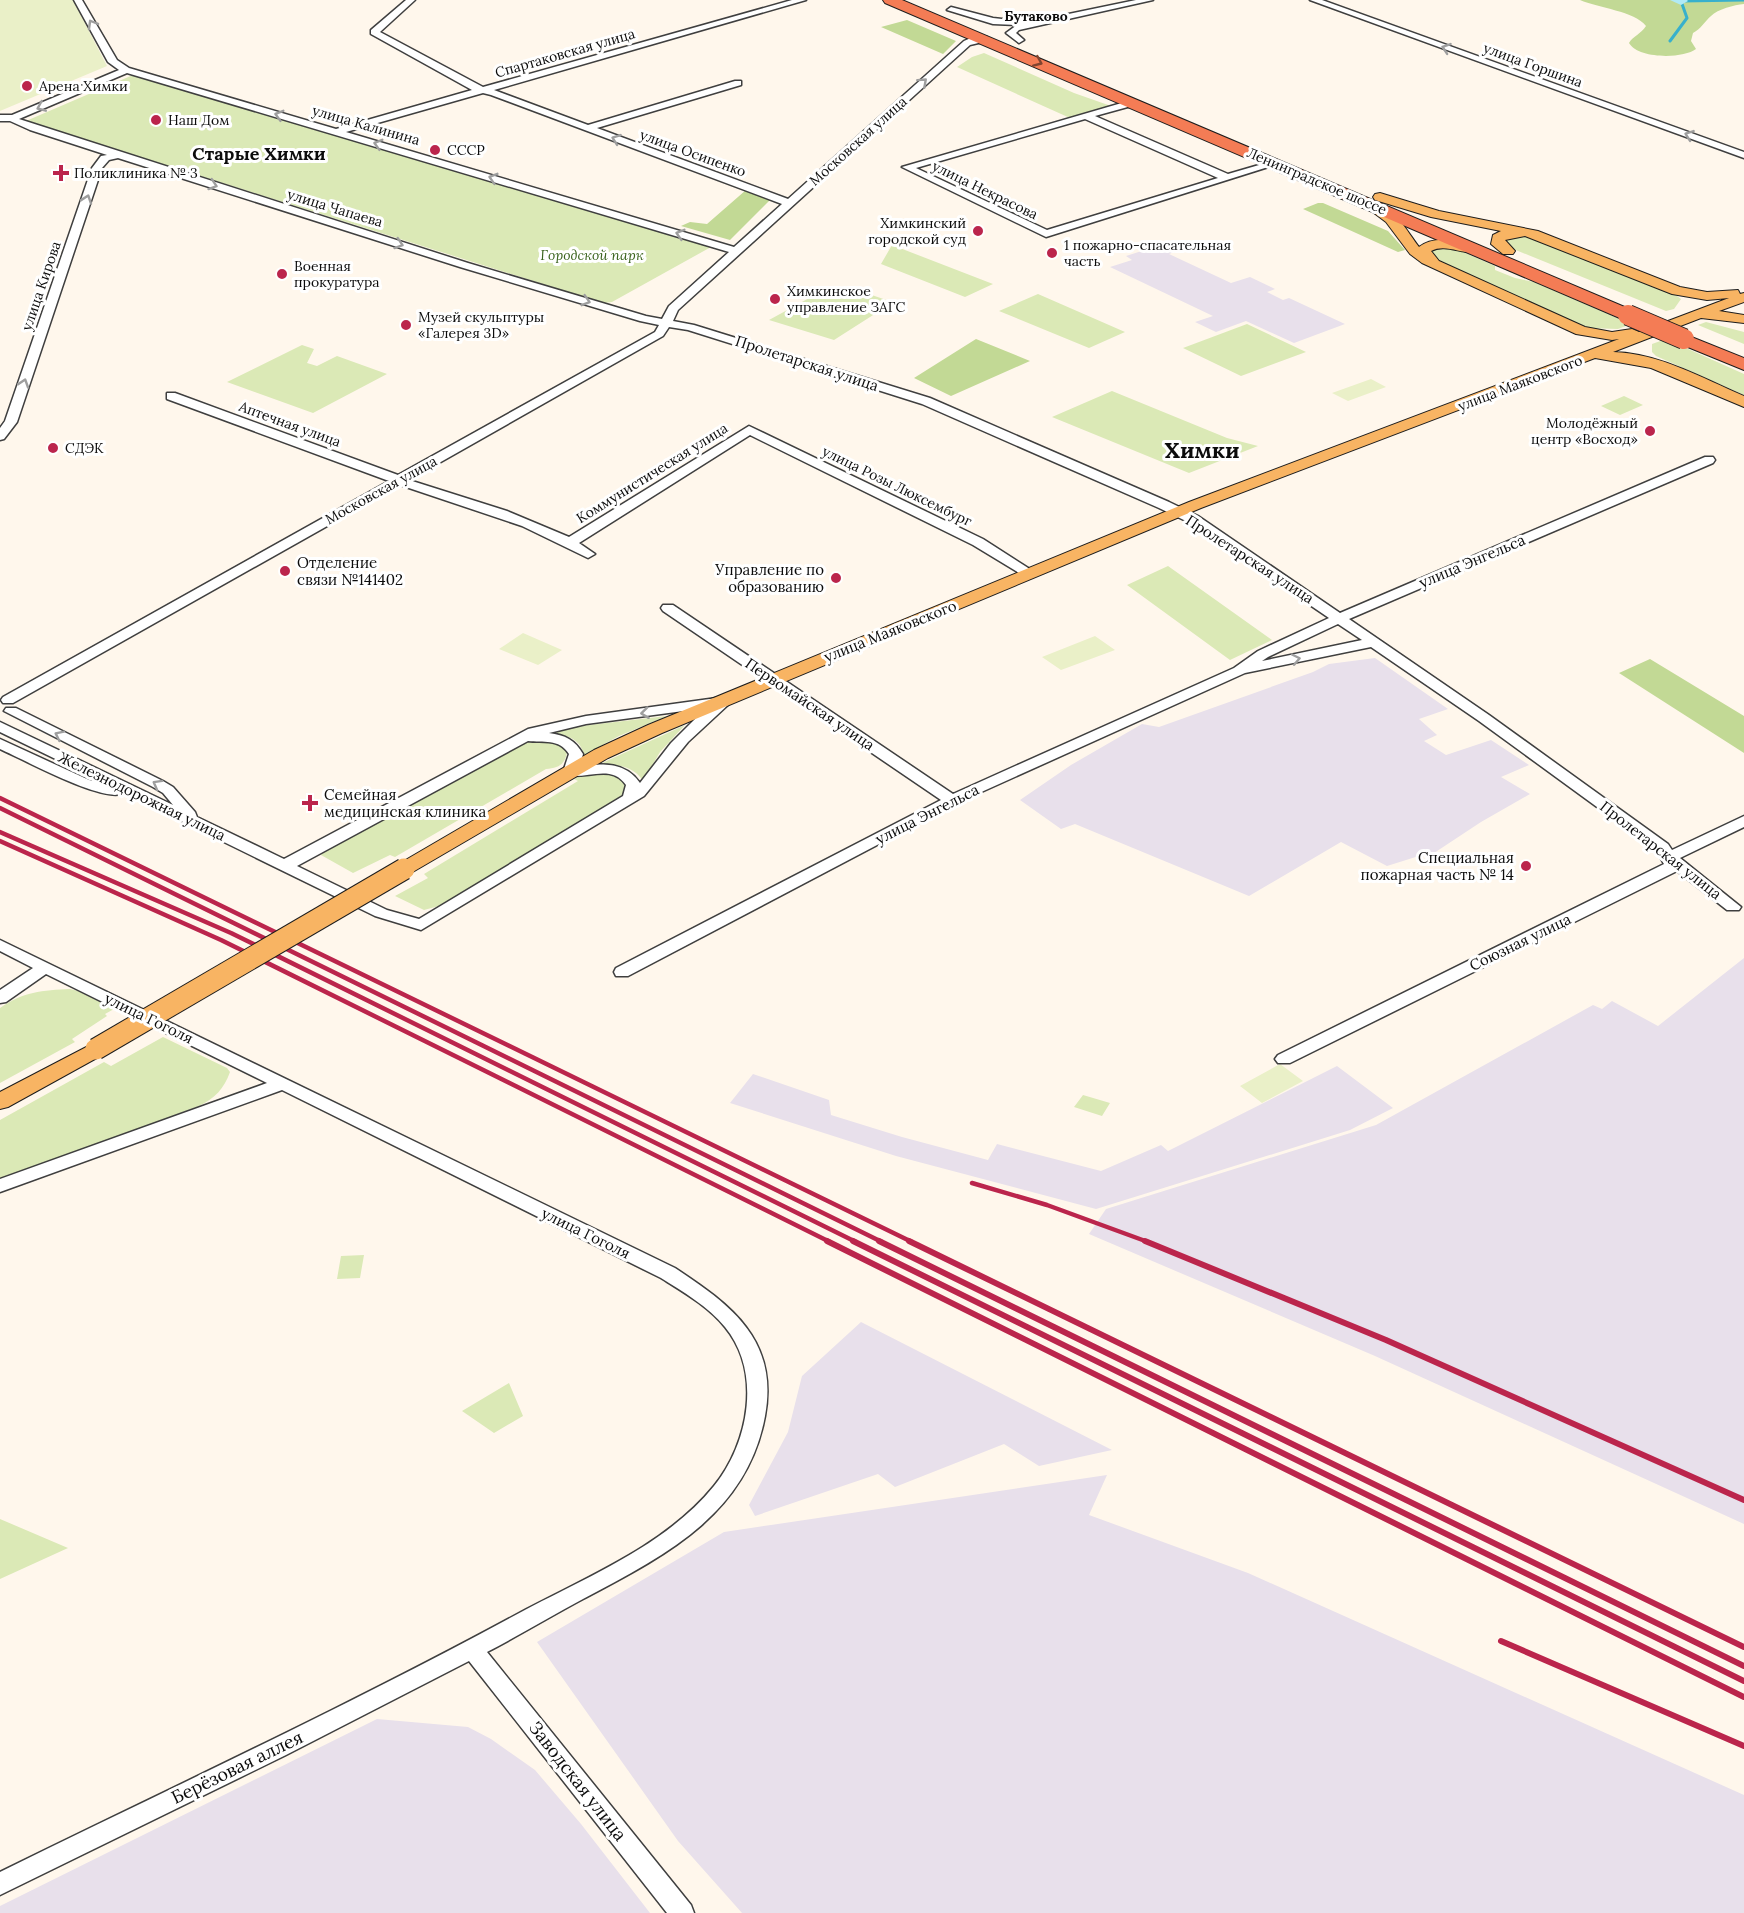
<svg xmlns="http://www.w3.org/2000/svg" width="1744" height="1913" font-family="Lora,serif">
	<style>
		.industrial { fill: #e8e0eb }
		.green { fill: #dbe9b6 }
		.forest { fill: #c2d995 }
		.pitch { fill: #eaf0c8 }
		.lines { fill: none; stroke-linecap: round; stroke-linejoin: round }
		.stream { stroke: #38b0cc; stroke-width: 3 }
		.river { fill: #b1eaf6; fill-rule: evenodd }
		.minor-casing { stroke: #3f3f3f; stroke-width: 3 }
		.major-casing { stroke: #1d1d1d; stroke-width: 2 }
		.highway-casing { stroke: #1d1d1d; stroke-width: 2 }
		.minor { fill: #fff; fill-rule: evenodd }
		.major { fill: #f8b463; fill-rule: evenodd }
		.highway { fill: #f47c55; fill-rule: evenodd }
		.rail-far1 { stroke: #bb254c; stroke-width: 4.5 }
		.rail { stroke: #bb254c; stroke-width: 6 }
		.major-bridge-casing { stroke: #1d1d1d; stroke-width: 23; stroke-linecap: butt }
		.highway-bridge-casing { stroke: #1d1d1d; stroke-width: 22; stroke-linecap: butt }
		.major-bridge { stroke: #f8b463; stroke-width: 21 }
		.highway-bridge { stroke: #f47c55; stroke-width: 20 }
		.oneway { stroke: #9e9e9e }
		.oneway2 { stroke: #804430 }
		.poi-dot { fill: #bb254c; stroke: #fff; stroke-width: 2 }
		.labels { text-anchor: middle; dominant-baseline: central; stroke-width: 6; stroke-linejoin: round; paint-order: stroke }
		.far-neighbourhood-label { font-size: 14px; font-weight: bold; fill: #0c0c0c; stroke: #fff }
		.far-street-label { font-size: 14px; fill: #0c0c0c; stroke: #fff }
		.far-poi-label { font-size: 14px; fill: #0c0c0c; stroke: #fff; text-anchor: start }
		.far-park-label { font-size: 14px; font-style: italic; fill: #3a631d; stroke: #fff }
		.street-label { font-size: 15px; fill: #0c0c0c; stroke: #fff }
		.poi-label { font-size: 15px; fill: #0c0c0c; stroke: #fff; text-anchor: start }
		.far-district-label { font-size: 18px; font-weight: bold; fill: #0c0c0c; stroke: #fff }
		.near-street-label { font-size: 18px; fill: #0c0c0c; stroke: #fff }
		.far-town-label { font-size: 22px; font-weight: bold; fill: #0c0c0c; stroke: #fff }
	</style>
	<rect width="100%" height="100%" fill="#fff7ec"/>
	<path class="industrial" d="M1173 241 1186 247 1169 254 1231 283 1250 277 1275 289 1267 292 1283 300 1289 298 1345 324 1294 343 1246 321 1216 332 1195 322 1213 316 1110 267 1132 260 1126 256Z
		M1375 658 1448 709 1419 719 1437 735 1424 741 1446 755 1491 740 1529 765 1501 777 1530 794 1481 822 1428 857 1422 855 1387 866 1341 842 1249 896 1075 824 1061 829 1020 800 1071 765 1142 724 1159 727 1313 672 1329 664Z
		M1744 958V1524L1375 1356 1089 1234 1106 1209 1376 1125 1593 1005 1602 1009 1612 1001 1658 1026Z
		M1337 1066 1393 1108 1350 1130 1096 1209 896 1156 730 1103 753 1074 829 1100 831 1115 902 1137 988 1160 997 1144 1101 1171 1161 1145 1168 1151Z
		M861 1322 1112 1450 1039 1466 1004 1444 895 1487 878 1474 755 1516 749 1505 788 1432 802 1376Z
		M1107 1475 1089 1515 1248 1573 1744 1795V1913H742L678 1841 537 1642 724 1532Z
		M377 1719 468 1727 491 1739 535 1770 581 1824 650 1913H0V1906Z"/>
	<path class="green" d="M984 53 1074 93 1111 106 1070 118 957 67 972 57Z
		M133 75 709 246 711 247 612 302 603 303 26 121Z
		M1521 235 1677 296 1681 299 1674 309 1666 311 1506 246 1503 238Z
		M892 245 993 284 965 297 881 264Z
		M1438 246 1454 248 1495 266V270L1515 278 1534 282 1631 324 1618 329 1586 328 1439 262 1429 251Z
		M836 288 860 291 904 306 881 310 834 340 769 320 822 291 828 293Z
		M1038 294 1125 332 1089 348 999 311Z
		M1706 322 1744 332V344L1698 325Z
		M1247 324 1306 352 1241 376 1183 348Z
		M1666 339 1744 374V395L1656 356 1652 352V344Z
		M302 345 314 349 307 363 317 366 337 356 387 374 313 413 227 382Z
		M1112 391 1227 438 1258 446 1189 473 1052 417Z
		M1624 396 1643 405 1620 415 1601 406Z
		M1168 566 1272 640 1230 660 1127 585Z
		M667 716 619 736 584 755C580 736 562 734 545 733L589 725Z
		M685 725 660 752 643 781C634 766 616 764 600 764Z
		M549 740 564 747 567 752C565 765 558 768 546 769L395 857 390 855 353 873 321 855 325 850 524 743Z
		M603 772 620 776 627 785V792L619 799 439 906 424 910 395 896 428 878 424 874 578 781 574 779 584 774Z
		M70 989 78 991 114 1009 105 1014 107 1016 72 1039 75 1042 0 1083V1008C22 992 43 990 70 989Z
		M163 1037 227 1068 230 1072C224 1089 215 1098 199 1106L0 1180V1120L104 1062 111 1066Z
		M1083 1095 1110 1103 1102 1116 1074 1107Z
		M364 1255 360 1278 337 1279 341 1256Z
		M509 1383 523 1416 494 1433 462 1411Z
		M0 1519 68 1548 0 1579Z"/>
	<path class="forest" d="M1580 0H1744V4C1734 5 1718 9 1711 16 1704 22 1701 29 1693 33L1691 41 1696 49C1683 59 1638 59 1629 43 1633 36 1641 34 1646 26 1635 11 1598 8 1580 0Z
		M907 20 956 41 943 54 881 27Z
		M746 190 770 200 730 240 681 226 690 222 707 224Z
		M1318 203H1323L1388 231 1405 250 1398 252 1303 209Z
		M976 339 1030 361 951 396 914 378Z
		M1650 659 1744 716V753L1619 673Z"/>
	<path class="pitch" d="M0 0H73L107 66 0 111Z
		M1371 379 1386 387 1348 401 1332 393Z
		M523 633 562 650 538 665 499 649Z
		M1095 636 1115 650 1061 670 1042 657Z
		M1280 1064 1303 1081 1262 1103 1240 1086Z"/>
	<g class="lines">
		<path class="stream" d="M1670 41 1687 18 1681 1 1744 0"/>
		<path class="river" d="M1670 0H1687L1688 1 1681 5Z"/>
		<defs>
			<path id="minor" d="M74 0H82L117 60 129 68 336 129 472 90 371 34V30L406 0H415L380 32 483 87 792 0H806L494 90 588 125 735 81H741V85L597 128 788 199 964 41 973 37H987V41L970 45 678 310 673 321 694 325 930 398 1169 502 1198 516 1340 613 1705 457H1713L1715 460 1713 463 1349 619 1489 715 1668 844 1672 850 1744 816V827L1680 858 1741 907 1739 910H1727L1677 871 1290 1063H1278L1275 1059 1278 1055 1664 864 1656 850 1479 721 1371 647 1245 673 957 803 628 976H616L614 972 616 968 941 800 663 611 661 608 663 605H673L953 794 1234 668 1258 651 1329 618 1188 522 1159 508 922 404 688 330 669 327 663 336 409 480 507 511 569 537 749 426 983 539 1036 573 1034 576H1024L973 545 750 435 579 543 595 554 588 558 522 526 400 485 13 703H3L1 700 3 697 389 481 167 399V393H175L398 475 655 332 659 325 640 321 460 267 118 158 109 160 102 168 17 422 4 439 0 440V428L5 421 92 168 101 156 107 155 30 130 10 121H0V115H12L119 70 108 62ZM127 73 729 252 669 306 662 319 646 316 468 263 19 119ZM483 93 491 95 782 204 734 247 346 132ZM1338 624 1362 640 1262 661 1268 657Z
				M1136 0H1153L1019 30 1016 33 1024 40 1019 43 1006 33 1017 25 993 24 947 10 951 7 993 18 1030 22Z
				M1310 0H1322L1744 152V158Z
				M1132 100 1135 101V105L1095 116 1228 174 1276 160 1281 163 1046 237 902 167ZM1085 119 1218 178 1047 230 916 168Z
				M724 697 731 701 729 704 688 742 644 796 421 930 375 916 124 793C104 804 23 759 0 749V739L89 780 105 783 0 732V722L173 805 163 793 153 787 4 711 6 708H16L163 781 173 787 195 812 197 817 284 859 528 729 586 716ZM706 708 671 743 640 783C626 762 603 763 580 766L583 754C575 740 565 735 549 733L586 724ZM528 741C543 743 559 738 569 754L563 772 566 775C586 780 611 763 626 785L623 796 419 919 387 910 297 866Z
				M0 940 675 1268C731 1305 779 1340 765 1416 747 1515 664 1556 583 1599 551 1616 520 1635 487 1652L691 1905 694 1913H667L469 1661 286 1755 0 1895V1872C175 1786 352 1704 523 1611 589 1576 666 1545 714 1486 749 1443 762 1372 725 1327 708 1306 683 1292 661 1278L282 1090 0 1192V1179L267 1083 46 974 6 1002 0 1003V990L33 968 0 951Z"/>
			<path id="major" d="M1380 193 1439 211 1538 231 1680 287 1707 292 1738 290 1740 294 1744 293V302L1719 311 1744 315V323L1701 318 1613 352C1659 353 1702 378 1744 396V407L1651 368 1595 358 1201 508 662 733 608 758 411 873H397L394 869 397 865 594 750 648 725 1189 502 1619 339 1612 340 1576 334 1422 263 1410 254 1386 222 1366 207 1364 204 1366 201C1388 196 1408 233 1419 247 1435 234 1460 242 1478 246L1480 249 1478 252C1462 255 1446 243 1431 251L1439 261 1585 327 1612 332 1632 329 1639 332 1729 298 1707 300 1672 294 1525 236 1505 240 1515 251 1513 254H1503L1491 244 1493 235 1501 231 1431 217 1375 200 1373 197 1375 194Z
				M96 1042 104 1044 107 1049 104 1054 8 1107 0 1109V1092Z"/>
			<path id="highway" d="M883 0H902L1634 311 1637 315 1634 319H1622L885 3Z
				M1684 334 1744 358V370L1678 343 1675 339 1678 335Z"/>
		</defs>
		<use href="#minor" class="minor-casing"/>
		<use href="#major" class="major-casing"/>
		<use href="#highway" class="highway-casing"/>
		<use href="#minor" class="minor"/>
		<use href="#major" class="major"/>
		<use href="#highway" class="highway"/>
		<path class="rail-far1" d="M0 798 912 1242
			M0 808 882 1242
			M0 832 231 933 856 1242
			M0 841 221 940 830 1242
			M972 1183 1047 1205 1148 1242"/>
		<path class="rail" d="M827 1241 1744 1697
			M853 1241 1744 1681
			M879 1241 1744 1666
			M909 1241 1744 1647
			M1145 1241 1386 1340 1744 1500
			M1501 1641 1744 1746"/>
		<defs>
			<path id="major-bridge" d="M96 1049 404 869"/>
			<path id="highway-bridge" d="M1628 315 1684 339"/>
		</defs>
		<use href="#major-bridge" class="major-bridge-casing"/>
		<use href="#highway-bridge" class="highway-bridge-casing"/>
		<use href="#major-bridge" class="major-bridge"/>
		<use href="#highway-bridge" class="highway-bridge"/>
	</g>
	<defs><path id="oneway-chevron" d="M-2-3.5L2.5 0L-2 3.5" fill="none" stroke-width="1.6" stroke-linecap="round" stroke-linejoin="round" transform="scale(1.5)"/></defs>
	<g class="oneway">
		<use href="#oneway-chevron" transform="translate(92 24) rotate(-120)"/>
		<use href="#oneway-chevron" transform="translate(1446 48) rotate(-161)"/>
		<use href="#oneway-chevron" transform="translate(923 82) rotate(-42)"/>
		<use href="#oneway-chevron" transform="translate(41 107) rotate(157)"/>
		<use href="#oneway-chevron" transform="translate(279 115) rotate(-164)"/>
		<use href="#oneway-chevron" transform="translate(1689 135) rotate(-160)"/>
		<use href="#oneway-chevron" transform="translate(616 139) rotate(-160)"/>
		<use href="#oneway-chevron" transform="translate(378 144) rotate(-164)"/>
		<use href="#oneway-chevron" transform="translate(493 178) rotate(-163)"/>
		<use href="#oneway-chevron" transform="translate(213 185) rotate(18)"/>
		<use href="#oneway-chevron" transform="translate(87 199) rotate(-71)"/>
		<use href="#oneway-chevron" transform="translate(680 234) rotate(-163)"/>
		<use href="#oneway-chevron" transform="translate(399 244) rotate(18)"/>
		<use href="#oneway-chevron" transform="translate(586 301) rotate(17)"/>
		<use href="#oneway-chevron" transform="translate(24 383) rotate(-72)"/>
		<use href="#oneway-chevron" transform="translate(1296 659) rotate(-12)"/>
		<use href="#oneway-chevron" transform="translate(645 713) rotate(173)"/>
		<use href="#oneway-chevron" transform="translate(59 735) rotate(-154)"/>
		<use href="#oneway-chevron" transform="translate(157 784) rotate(-151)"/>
	</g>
	<use class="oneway2" href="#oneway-chevron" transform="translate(1038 62) rotate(23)"/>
	<g class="poi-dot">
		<circle cx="27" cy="86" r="6"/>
		<circle cx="156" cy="120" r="6"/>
		<circle cx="435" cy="150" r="6"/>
		<path d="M58 164h6v6h6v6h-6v6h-6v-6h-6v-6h6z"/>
		<circle cx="978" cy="231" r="6"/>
		<circle cx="1052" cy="253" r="6"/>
		<circle cx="282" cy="274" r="6"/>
		<circle cx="775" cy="299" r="6"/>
		<circle cx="406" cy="325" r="6"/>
		<circle cx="1650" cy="431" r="6"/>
		<circle cx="53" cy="448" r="6"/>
		<circle cx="285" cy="571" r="6"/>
		<circle cx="836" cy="578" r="6"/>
		<path d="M307 794h6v6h6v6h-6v6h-6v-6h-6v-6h6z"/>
		<circle cx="1526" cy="866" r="6"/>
	</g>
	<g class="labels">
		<g class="far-neighbourhood-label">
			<text x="1036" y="16">Бутаково</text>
		</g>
		<g class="far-street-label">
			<text transform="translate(565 53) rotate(-16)">Спартаковская улица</text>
			<text transform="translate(1533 65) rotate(20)">улица Горшина</text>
			<text transform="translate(366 125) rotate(16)">улица Калинина</text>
			<text transform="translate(858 141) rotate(-42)">Московская улица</text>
			<text transform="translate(693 153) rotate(20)">улица Осипенко</text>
			<text transform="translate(1317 181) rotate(23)">Ленинградское шоссе</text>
			<text transform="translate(985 190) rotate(26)">улица Некрасова</text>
			<text transform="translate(335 208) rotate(17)">улица Чапаева</text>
			<text transform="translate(41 286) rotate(-71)">улица Кирова</text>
			<text transform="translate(1520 383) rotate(-21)">улица Маяковского</text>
			<text transform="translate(290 424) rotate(20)">Аптечная улица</text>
			<text transform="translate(652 473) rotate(-32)">Коммунистическая улица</text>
			<text transform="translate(897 486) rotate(26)">улица Розы Люксембург</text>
			<text transform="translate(381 490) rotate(-29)">Московская улица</text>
		</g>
		<g class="far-poi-label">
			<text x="39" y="86">Арена Химки</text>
			<text x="168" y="120">Наш Дом</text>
			<text x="447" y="150">СССР</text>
			<text x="74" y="173">Поликлиника № 3</text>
			<text x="966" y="223" text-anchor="end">Химкинский<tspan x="966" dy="16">городской суд</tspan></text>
			<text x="1064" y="245">1 пожарно-спасательная<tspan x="1064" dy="16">часть</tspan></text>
			<text x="294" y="266">Военная<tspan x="294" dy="16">прокуратура</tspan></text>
			<text x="787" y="291">Химкинское<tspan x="787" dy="16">управление ЗАГС</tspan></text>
			<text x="418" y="317">Музей скульптуры<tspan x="418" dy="16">«Галерея 3D»</tspan></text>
			<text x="1638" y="423" text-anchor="end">Молодёжный<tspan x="1638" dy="16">центр «Восход»</tspan></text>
			<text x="65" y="448">СДЭК</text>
		</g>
		<g class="far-park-label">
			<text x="592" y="255">Городской парк</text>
		</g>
		<g class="street-label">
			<text transform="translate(807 363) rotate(18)">Пролетарская улица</text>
			<text transform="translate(1250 559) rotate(33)">Пролетарская улица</text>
			<text transform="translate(1472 561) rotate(-23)">улица Энгельса</text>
			<text transform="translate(890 631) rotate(-22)">улица Маяковского</text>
			<text transform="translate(810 704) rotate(34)">Первомайская улица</text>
			<text transform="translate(142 796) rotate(26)">Железнодорожная улица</text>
			<text transform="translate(927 814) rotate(-27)">улица Энгельса</text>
			<text transform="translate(1661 850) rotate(38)">Пролетарская улица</text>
			<text transform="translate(1520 942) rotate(-26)">Союзная улица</text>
			<text transform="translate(149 1018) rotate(26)">улица Гоголя</text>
			<text transform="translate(586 1233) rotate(26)">улица Гоголя</text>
		</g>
		<g class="poi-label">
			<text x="297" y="562">Отделение<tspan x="297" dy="17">связи №141402</tspan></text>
			<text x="824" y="569" text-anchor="end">Управление по<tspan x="824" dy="17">образованию</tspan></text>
			<text x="324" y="794">Семейная<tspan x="324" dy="17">медицинская клиника</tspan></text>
			<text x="1514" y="857" text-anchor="end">Специальная<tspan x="1514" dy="17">пожарная часть № 14</tspan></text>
		</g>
		<g class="far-district-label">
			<text x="259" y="153">Старые Химки</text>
		</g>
		<g class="near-street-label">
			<text transform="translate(237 1767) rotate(-26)">Берёзовая аллея</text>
			<text transform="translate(578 1781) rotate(52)">Заводская улица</text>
		</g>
		<g class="far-town-label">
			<text x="1202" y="450">Химки</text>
		</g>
	</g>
</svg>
